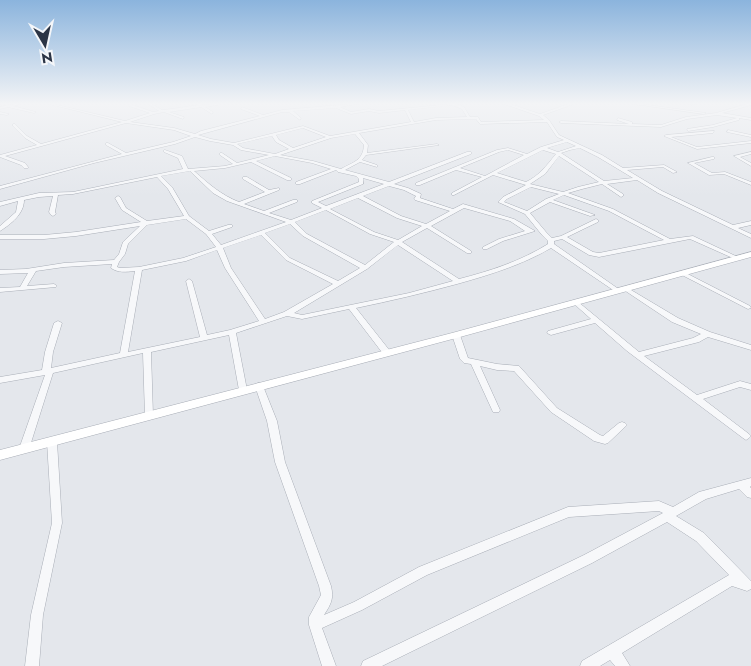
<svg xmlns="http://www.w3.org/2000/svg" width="751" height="666" font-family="Jost,sans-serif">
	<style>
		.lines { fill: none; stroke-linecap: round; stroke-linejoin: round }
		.street-casing { stroke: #a9aeb7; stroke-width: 1 }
		.secondary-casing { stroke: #a9aeb7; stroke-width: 1 }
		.street { fill: #f7f8fa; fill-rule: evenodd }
		.secondary { fill: #fff; fill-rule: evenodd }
	</style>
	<rect width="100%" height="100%" fill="#e4e7ec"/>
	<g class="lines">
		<defs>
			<path id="street" d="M19 103H23L13 106 36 112 34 113 8 107 0 109V107Z
				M49 103 125 121 150 113 129 106 130 104 153 112 159 111 147 103H150L162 110H164L199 105 197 104 199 103 202 105 223 103 222 104 205 107 213 112 212 114 201 107 169 112 184 117 183 119 164 112 154 114 130 122 174 128 195 134 201 131 260 116 241 109 242 107 263 115 282 110 362 103 340 107 351 112 369 109 379 111 461 103V104H457L464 107 470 117H478L481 122 544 120 539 116 504 104V103H507L540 114 571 103H574V104L543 115 549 120 559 135 602 155 623 168 664 165 677 172 673 173 663 167 627 170 662 191 733 225 751 221V225L738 228 751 234V238L658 193 637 180 607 184 623 194V196L621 197 602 184 582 189 568 193 613 209 670 239 693 236 740 258 737 260 735 259 690 239 599 257 589 255 562 239 554 241V244L620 290 621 291 620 292H616L551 248C522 265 489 275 457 284 424 293 390 301 356 308L390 351 391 353 387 355H384L349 309 302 319 287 316 236 333 247 390 246 392H240L239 390 229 335 151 352 153 416 152 418 149 419 146 418 145 416 143 353 53 373 29 449 27 452 24 453 21 452 19 449 45 375 0 383V377L42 370 45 352 54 323 58 321 62 323 53 352 51 368 120 353 135 271C127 272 118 273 111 268L112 264 64 267 36 271 27 286 54 284 57 286 56 287 0 292V288L20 287 28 273 0 274V270L26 269 64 263 114 260 119 254 123 242 140 226 76 236 44 239H0V235H44L76 232 141 222 122 210 115 198 118 196 120 197 126 208 147 221 184 216 168 189 157 177 73 194 58 195 55 212 56 214 53 216 51 215 49 212 53 196 39 197 24 200C24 214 11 224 0 231V226L16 212 18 201 0 206V202L39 193 73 192 183 169 178 158 164 152V150H165L182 156 188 169 225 166 233 164 220 155V153H222L237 163 269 155 241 150 233 145 210 141 195 137 175 144 94 163 0 189V186L122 154 106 145V143H108L126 153 173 142 191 136 174 130 126 123 5 156 25 163 28 167V168H24L21 165 0 157V155L37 145 25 138 13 126V124H15L27 136 41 144 122 122 49 104ZM452 105 462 109 467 117 436 118 414 122 408 110ZM336 108 351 114 369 111 379 113 405 110 411 122 330 136 303 126 234 143 211 139 198 135 282 112H289L300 120 301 118 293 111ZM476 119 480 124 547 122 557 137 564 140 541 147 527 154 508 148 497 150 416 183V185H420L456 170 482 177 452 193V195H454L493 175 526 185 503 197 498 202 525 214 542 235 548 241V244C521 261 490 271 459 279L402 242 427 228 467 253H471V251L431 226 464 208 510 221 525 231 499 239 483 247V249H487L503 241 535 231 514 219 463 204 453 209 420 198 421 194 408 188 394 184 471 154V152H467L389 182 345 170 360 162 377 167V165L362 160 366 155 439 145 437 144 367 153 368 145 359 133 436 120ZM303 128 326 137 293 148 279 140 276 135ZM355 134 364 145C363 161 353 162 341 169L313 161 280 155 331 138ZM272 136 276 142 289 149 275 154 243 148 237 144ZM567 142 576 146 558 152 547 148ZM580 148 598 157 633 178 604 181 561 153 570 150ZM508 150 524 155 485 176 460 168 499 152ZM543 150 556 154C546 166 540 175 526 182L497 173ZM275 156 312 163 331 169 296 182V184H300L336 170 338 172 356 176 359 179V182L312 201V203L322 208 291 220 269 213 297 202V200H293L264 211 244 204 279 190V188L269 190 247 177H243V179L265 192 239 202C221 195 209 184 194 171L225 168 251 162 287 180H291V178L256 161ZM559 156 599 182 578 187 563 192 530 184 545 174ZM190 171 213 193 227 201 286 222 221 245 212 234 232 227V225H228L209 231 189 216 172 187 161 176ZM363 178 384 184 326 206 318 202 363 184ZM389 186 404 190 416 196 414 199 415 200 450 211 426 224 401 216 363 196ZM531 187 559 194 546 199 527 211 504 202 507 199ZM564 195 609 211 664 240 599 253 593 252 567 237 598 222V220L596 219 561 236 552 238 546 232 530 213 550 202 590 216 595 215 553 200ZM358 198 397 218 422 226 398 240 374 232 330 209ZM326 210 370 234 394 242 365 265 307 234 295 222ZM186 219 206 234 216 247 183 258 139 267 120 268 117 267 119 262 125 254 128 244 147 225ZM290 224 303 236 360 268 338 281 290 258 265 233ZM261 235 286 260 333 284 284 312 265 319 231 268 223 248ZM398 245 453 281 409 293 302 315 294 313 367 269ZM217 250 225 268 259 321 230 330 207 335 192 281 189 279 186 281 200 337 128 352 142 270 186 261Z
				M627 103H633L706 113 704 114Z
				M690 103H699L691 105Z
				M751 103V105L722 113 751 118V120L739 118V120L713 127 688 131 687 129 713 125 737 118 717 115 687 119 661 127 561 123 559 122 561 121 629 124 617 120 618 118 632 122V124L661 125 686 117 716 113Z
				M0 112 9 114 7 115 0 114Z
				M728 130 751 135V137L727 132Z
				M714 131 713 133 671 137 697 147 751 141V143L697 149 664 136 666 135Z
				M751 152V154L740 157 751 163V166L734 156Z
				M712 157H714V159L694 163 712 173 725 172 751 182V185L724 174 709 175 688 163Z
				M682 271 750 306 751 308 748 309 746 308 680 274 679 273Z
				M626 287 678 318 710 332 751 345V350L708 337 699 342 644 356 697 395 740 381 751 384V390L740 387 703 399 749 434 751 436 749 438 746 440 743 438 627 351 595 323 551 335 547 333 548 331 591 319 573 303 572 302 573 301H577L639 352 693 338 701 334 672 322 624 290 623 289Z
				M453 333H459L460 335 468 358 497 364 519 366 557 408 600 435 603 436 619 423 622 422 625 423 627 425 608 443 605 444 594 441 551 412 514 371 497 370 480 366 500 410 499 412H493L471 364 464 363 460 359 452 335Z
				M259 383 262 384 263 386 277 421 285 462 331 586C334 599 331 604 324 615L354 602 419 567 568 507 659 501 673 507 699 492 751 478V486L750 487 751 488V498L747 497 739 489 706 499 676 516 704 533 751 581V589L747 591 732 586 622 653 630 666H615L610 660 600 666H580L582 661 729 575 696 541 667 522 592 563 382 666H361L363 661 584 555 663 513 659 511 569 517 427 575 362 610 322 628 336 666H322L309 625V617L321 595 319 586 275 462 267 421 255 386 256 384Z
				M52 438 55 439 57 442 62 523 43 615 39 666H25L31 615 52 523 47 442 49 439Z"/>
			<path id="secondary" d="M751 252V257L460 337 0 460V450L452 333Z"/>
		</defs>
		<use href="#street" class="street-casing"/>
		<use href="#secondary" class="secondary-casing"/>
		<use href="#street" class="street"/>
		<use href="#secondary" class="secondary"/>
	</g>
	<linearGradient id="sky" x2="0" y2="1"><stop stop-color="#8bb4dd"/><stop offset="0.53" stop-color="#f3f4f6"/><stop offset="1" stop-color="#f3f4f6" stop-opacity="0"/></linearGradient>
	<rect width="751" height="196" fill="url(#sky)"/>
	<g transform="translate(45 45) rotate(171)" stroke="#f4f6f9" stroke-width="4" paint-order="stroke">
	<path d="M0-4L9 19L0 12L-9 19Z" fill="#2b3445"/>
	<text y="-8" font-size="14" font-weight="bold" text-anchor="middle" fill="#2b3445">N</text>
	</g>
</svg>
